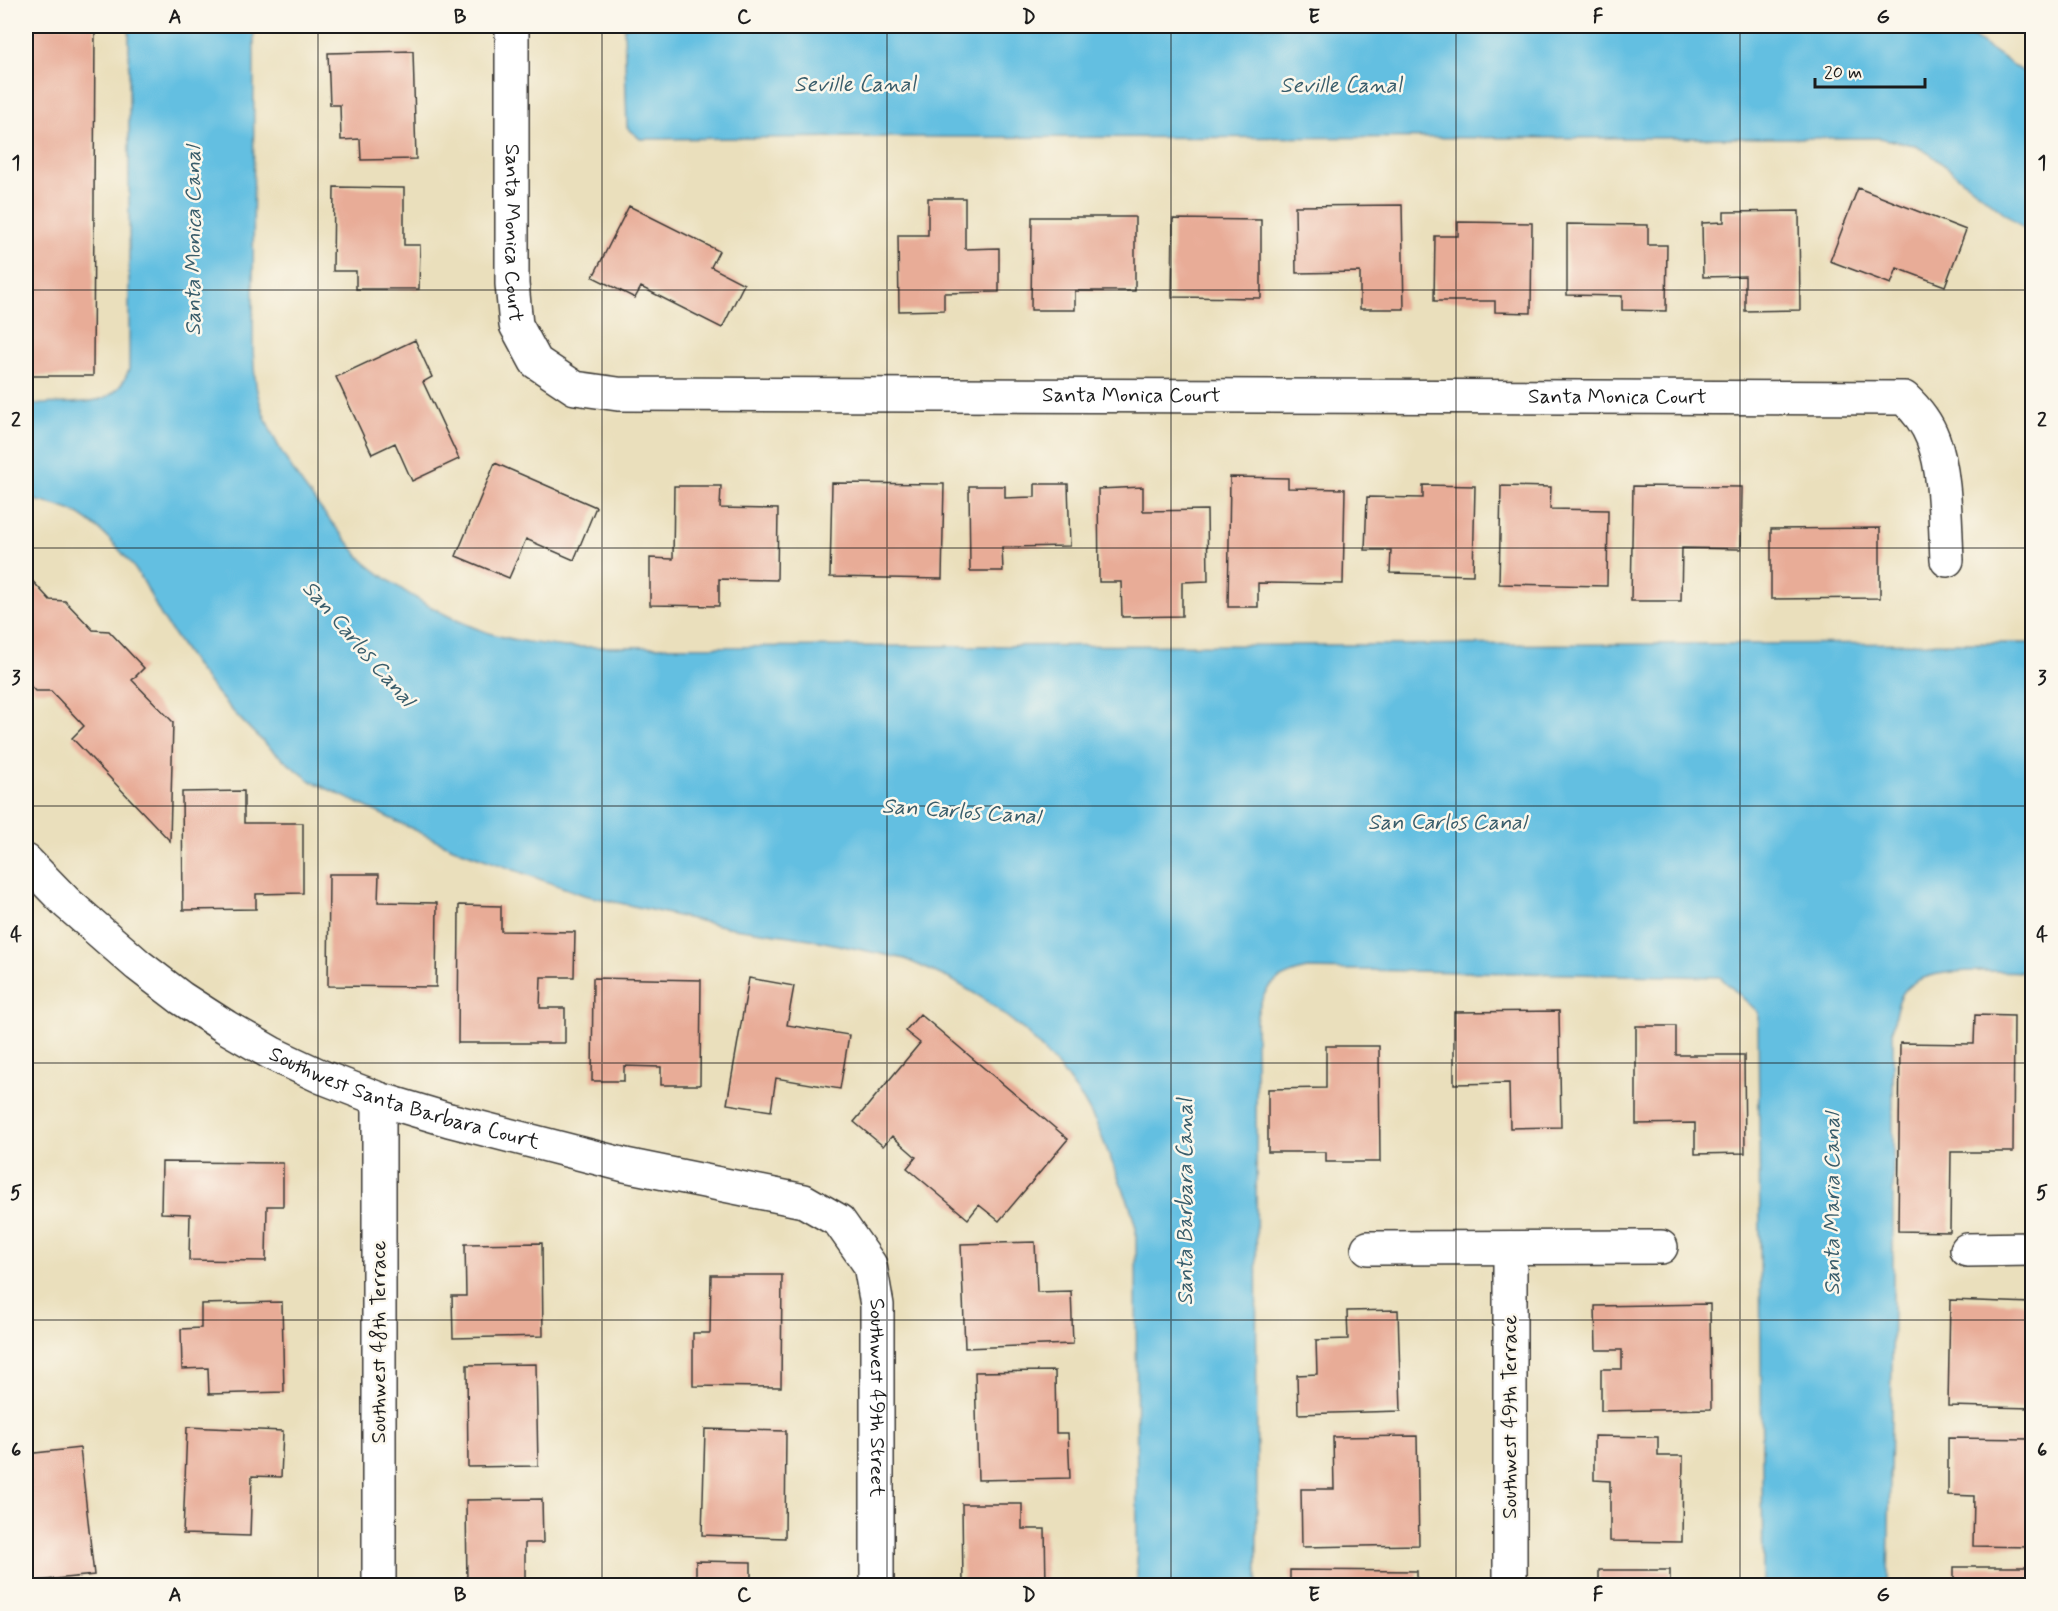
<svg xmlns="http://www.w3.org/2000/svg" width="2058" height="1611" font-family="Mynerve,sans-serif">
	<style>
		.water { fill: #64bfe1; stroke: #406e7e; stroke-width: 1.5 }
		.building { fill: #e8ac97 }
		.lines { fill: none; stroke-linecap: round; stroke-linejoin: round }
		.minor-casing { stroke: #3b3934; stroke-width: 36 }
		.minor { stroke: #fff; stroke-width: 33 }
		.grid { fill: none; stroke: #1c1c1c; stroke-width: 1.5; stroke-opacity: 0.55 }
		.labels { text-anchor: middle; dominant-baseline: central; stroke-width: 5; stroke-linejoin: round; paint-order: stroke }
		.street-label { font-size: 21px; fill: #1c1c1c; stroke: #fbf7ec }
		.water-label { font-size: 22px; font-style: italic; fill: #395d6b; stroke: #fbf7ec }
		.neatline { fill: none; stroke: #1c1c1c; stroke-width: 2 }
		.grid-label { font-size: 20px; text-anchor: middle; font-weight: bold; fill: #1c1c1c }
	</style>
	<rect width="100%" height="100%" fill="#fbf7ec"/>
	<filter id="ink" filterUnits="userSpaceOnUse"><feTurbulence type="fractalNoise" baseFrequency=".0167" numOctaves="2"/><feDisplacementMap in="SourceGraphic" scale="12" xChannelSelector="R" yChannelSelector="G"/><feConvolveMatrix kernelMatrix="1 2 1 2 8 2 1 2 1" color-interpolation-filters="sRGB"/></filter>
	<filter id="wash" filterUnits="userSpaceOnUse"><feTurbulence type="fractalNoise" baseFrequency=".008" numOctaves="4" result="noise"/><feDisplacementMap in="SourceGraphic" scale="24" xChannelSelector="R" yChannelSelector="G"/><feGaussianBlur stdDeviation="1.35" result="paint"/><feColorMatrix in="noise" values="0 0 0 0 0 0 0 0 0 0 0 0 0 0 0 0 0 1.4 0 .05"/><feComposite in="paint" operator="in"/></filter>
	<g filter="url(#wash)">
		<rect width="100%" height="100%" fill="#eadfbc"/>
		<path class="water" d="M129 26H254L253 349C254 364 254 380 258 395 271 447 308 494 342 535 350 544 357 555 366 563 400 591 447 619 489 633 514 641 540 644 566 647L2032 643V972C2001 972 1928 964 1906 989 1897 999 1895 1015 1893 1028V1306L1888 1585H1763L1758 1012 1720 977 1307 969C1273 977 1262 987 1256 1021L1257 1585H1137L1136 1228 1130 1206 1096 1123 1083 1100 1061 1070 1025 1031 984 999 952 980 905 959 810 939 727 927 584 895 453 848 311 781C270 751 231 713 200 672 188 655 175 637 164 620 155 607 150 592 142 579 126 555 97 522 70 510 56 505 40 501 26 499V405C40 404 54 403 68 403 98 402 118 400 129 369Z
			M627 26H1957L2032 78V235L1930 154 1914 145 1879 138 871 137 640 139 627 127 624 29Z"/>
		<g id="blocks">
			<path class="building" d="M27 26H95L93 376H26Z
				M413 51 416 159 361 160 360 139 341 140 340 105H330L328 53Z
				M334 187 404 188V245H420L419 289H356V271H333Z
				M1858 188 1966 230 1945 286 1897 268 1891 284 1830 261Z
				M928 198H965V249L999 248V292L944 293V310L899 311 898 235H928Z
				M1402 205 1404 309H1360V272L1296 273 1295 206Z
				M629 206 719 251 711 267 744 284 722 328 641 287 635 298 593 277Z
				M1799 211 1800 310 1745 311V276L1703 277 1702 223 1724 222V212Z
				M1032 217H1135V291H1075V310H1031Z
				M1173 219 1261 220V298L1172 297Z
				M1458 222 1532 223 1531 313 1495 312V301H1434L1435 236H1458Z
				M1567 224 1648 225V245H1667L1666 311 1622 310V296L1567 295Z
				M2030 328H2032V388H2030Z
				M415 340 432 377 423 382 459 459 412 481 395 443 372 454 336 377Z
				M495 463 596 507 574 560 526 539 509 578 456 556Z
				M1230 477 1288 478V488L1345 489 1343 584 1258 583V607H1228Z
				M832 483 944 484 942 579 830 577Z
				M1035 484H1068L1070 546 1002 547 1003 571H970L969 486H1005V498L1035 497Z
				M1423 485 1475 486 1473 575 1390 573 1391 550H1365L1367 497 1423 498Z
				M674 486H721L720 508 778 509 777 580 719 579V606L650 605V558L673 559Z
				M1501 486 1551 487 1550 509 1608 510 1607 586 1499 584Z
				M1633 486 1742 487 1741 549 1682 548 1681 601H1631Z
				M1143 487V511L1207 510 1208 581 1182 582V616L1122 617 1121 582H1099L1098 489Z
				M1880 528V598L1771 599V529Z
				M26 574 50 600 65 601 93 630 109 631 144 668 132 680 173 722 170 841 72 738 84 726 51 691H35L26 681Z
				M244 791V823H303V893L256 894V909L183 910 182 792Z
				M329 874H379L378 902 437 903 436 987 328 986Z
				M459 905 501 906V931L575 932 574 977H541L540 1008H565V1043H458Z
				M593 978 701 980 700 1085H661V1067L624 1066V1081H592Z
				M749 978 794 986 787 1025 849 1035 840 1089 776 1078 771 1111 727 1104Z
				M1559 1011 1561 1127 1510 1128 1509 1083 1454 1084V1012Z
				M920 1014 1068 1139 999 1221 979 1205 968 1219 907 1168 916 1157 892 1136 883 1146 854 1122 920 1043 905 1031Z
				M1975 1015 2014 1016 2013 1152H1951L1950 1232 1898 1231 1900 1043 1974 1044Z
				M1636 1026H1676V1055H1744L1745 1153 1695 1154V1123L1636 1124Z
				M1326 1046H1379L1380 1162H1326V1152H1268V1089L1326 1088Z
				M162 1162 283 1163V1206H267L266 1261 189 1260 190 1214 161 1213Z
				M1035 1242 1037 1292 1071 1291 1073 1344 965 1348 961 1244Z
				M542 1243 543 1336 453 1338 452 1296H466L465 1244Z
				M711 1275H782L781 1387 693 1386V1333H710Z
				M1950 1300 2032 1303V1408L1948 1406Z
				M282 1302 284 1392 209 1394 208 1368 182 1369 181 1329 201 1328V1304Z
				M1710 1304 1711 1409 1601 1411V1369H1622V1350H1596L1595 1306Z
				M1398 1310 1401 1411 1298 1414 1297 1375 1317 1374 1316 1340 1348 1339 1347 1311Z
				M536 1364 538 1466 468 1467 467 1365Z
				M1055 1371 1056 1433H1068L1070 1478 978 1480 975 1372Z
				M187 1427 283 1431 281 1477 252 1476 250 1536 183 1534Z
				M705 1429 786 1431 785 1538 702 1535Z
				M1417 1436 1419 1545 1302 1547 1301 1489H1334L1333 1437Z
				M1594 1436 1658 1437V1456H1683L1682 1542 1610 1541V1481L1594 1480Z
				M1948 1438 2032 1439V1547L1973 1546 1974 1496 1948 1495Z
				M80 1448 94 1575 26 1582V1454Z
				M542 1499 543 1543H525V1586H467L466 1500Z
				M962 1504H1022V1529H1045L1046 1586H963Z
				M696 1561 751 1562V1586H696Z
				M1954 1567H2032V1586H1954Z
				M1290 1570 1417 1571V1586H1290Z
				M1599 1570H1670V1586H1599Z"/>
		</g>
	</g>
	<g filter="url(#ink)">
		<use href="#blocks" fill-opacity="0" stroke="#3b3934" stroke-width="1.5"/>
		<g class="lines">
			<defs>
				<g id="minor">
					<path id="s1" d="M512 26V284L516 325 536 362 575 388 618 394 1904 398C1916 409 1927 423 1933 439 1946 473 1945 524 1947 560"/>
					<path id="s2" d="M26 861 67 903 138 965 181 998 226 1027 273 1054 322 1077 379 1099 449 1120 625 1165 804 1201 839 1221 870 1265 877 1305V1586"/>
					<path d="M1368 1248 1661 1247"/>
					<path d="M1510 1248V1586"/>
					<path d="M1967 1250 2032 1249"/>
					<path d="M379 1586V1099"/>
				</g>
			</defs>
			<use href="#minor" class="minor-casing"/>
			<use href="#minor" class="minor"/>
		</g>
	</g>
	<path class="grid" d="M318 26V1586M602 26V1586M887 26V1586M1171 26V1586M1456 26V1586M1740 26V1586M26 290H2032M26 548H2032M26 806H2032M26 1063H2032M26 1320H2032"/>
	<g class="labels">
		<g class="street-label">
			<text stroke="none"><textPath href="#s1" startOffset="207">Santa Monica Court</textPath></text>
			<text stroke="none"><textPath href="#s1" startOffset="945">Santa Monica Court</textPath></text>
			<text stroke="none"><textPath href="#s1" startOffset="1431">Santa Monica Court</textPath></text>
			<text stroke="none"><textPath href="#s2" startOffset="454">Southwest Santa Barbara Court</textPath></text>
			<text transform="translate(379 1342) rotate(-90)">Southwest 48th Terrace</text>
			<text stroke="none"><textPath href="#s2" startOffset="1095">Southwest 49th Street</textPath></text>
			<text transform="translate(1510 1417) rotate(-90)">Southwest 49th Terrace</text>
		</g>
		<g class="water-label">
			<text x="855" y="85">Seville Canal</text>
			<text x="1341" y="86">Seville Canal</text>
			<text transform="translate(194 241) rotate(-90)">Santa Monica Canal</text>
			<text transform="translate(358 644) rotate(49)">San Carlos Canal</text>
			<text transform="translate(961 812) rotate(4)">San Carlos Canal</text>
			<text x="1447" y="823">San Carlos Canal</text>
			<text transform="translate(1186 1202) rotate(-90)">Santa Barbara Canal</text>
			<text transform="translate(1833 1204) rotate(-90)">Santa Maria Canal</text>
		</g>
	</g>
	<rect width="2058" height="1611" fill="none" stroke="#fbf7ec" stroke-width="66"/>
	<path d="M1815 78v9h110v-9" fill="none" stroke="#1c1c1c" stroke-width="3"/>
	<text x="1824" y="78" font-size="18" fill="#1c1c1c" stroke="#fbf7ec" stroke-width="4.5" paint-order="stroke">20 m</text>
	<rect x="33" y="33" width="1992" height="1545" class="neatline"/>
	<g class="grid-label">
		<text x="175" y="23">A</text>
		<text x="460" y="23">B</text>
		<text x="744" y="23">C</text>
		<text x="1029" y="23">D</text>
		<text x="1314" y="23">E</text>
		<text x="1598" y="23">F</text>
		<text x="1883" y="23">G</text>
		<text x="16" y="169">1</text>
		<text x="2042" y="169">1</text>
		<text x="16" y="426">2</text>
		<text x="2042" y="426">2</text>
		<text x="16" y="684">3</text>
		<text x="2042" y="684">3</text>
		<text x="16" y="941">4</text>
		<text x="2042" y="941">4</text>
		<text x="16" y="1199">5</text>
		<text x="2042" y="1199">5</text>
		<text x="16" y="1456">6</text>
		<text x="2042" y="1456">6</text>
		<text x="175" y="1601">A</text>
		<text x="460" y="1601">B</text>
		<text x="744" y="1601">C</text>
		<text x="1029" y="1601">D</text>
		<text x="1314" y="1601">E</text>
		<text x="1598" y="1601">F</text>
		<text x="1883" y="1601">G</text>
	</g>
</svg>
